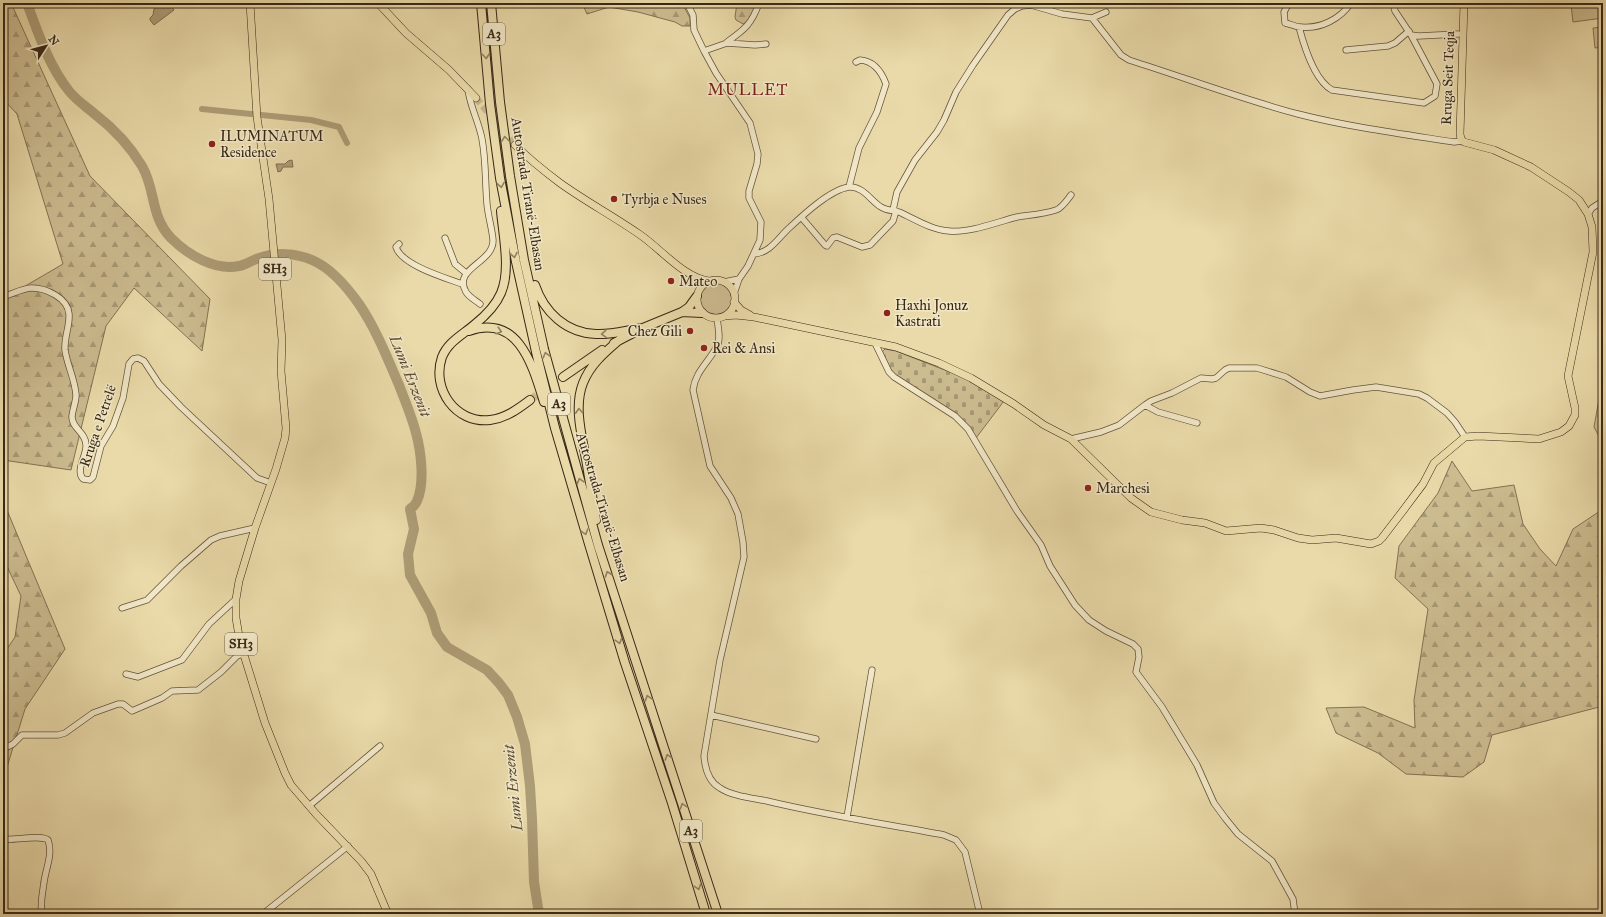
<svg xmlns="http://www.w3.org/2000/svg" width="1606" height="917" font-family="'IM FELL Great Primer',serif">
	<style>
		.green { fill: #ccbc90; stroke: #827253 }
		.forest { fill: url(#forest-firs); stroke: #827253 }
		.cemetery { fill: url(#cemetery-stones); stroke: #827253 }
		.water { fill: #ad9d77; stroke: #7e6e50 }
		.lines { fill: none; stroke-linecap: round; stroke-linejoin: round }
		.canal { stroke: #ad9d77; stroke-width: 6 }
		.river { stroke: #ad9d77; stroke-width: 10 }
		.major-tunnel { stroke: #c6b68c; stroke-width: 7; stroke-dasharray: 7 3.5; stroke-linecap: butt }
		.highway-tunnel { stroke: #c6b68c; stroke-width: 8; stroke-dasharray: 8 4; stroke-linecap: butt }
		.minor-casing { stroke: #64543b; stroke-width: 7 }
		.major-casing { stroke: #372816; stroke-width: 8 }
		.highway-casing { stroke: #372816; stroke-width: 10 }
		.minor { stroke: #f1e7c7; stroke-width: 5.5 }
		.major { stroke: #eadaa9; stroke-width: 7 }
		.highway { stroke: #eadaa9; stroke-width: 8 }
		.oneway { stroke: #908160 }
		.poi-dot { fill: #8f2418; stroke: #f1e7c7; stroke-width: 1.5 }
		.labels { text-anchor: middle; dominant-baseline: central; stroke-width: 3; stroke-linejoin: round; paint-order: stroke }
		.shield { fill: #f1e7c7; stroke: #6f614b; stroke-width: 1 }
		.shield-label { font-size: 13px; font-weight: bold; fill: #372816 }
		.street-label { font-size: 14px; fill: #372816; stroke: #f1e7c7 }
		.poi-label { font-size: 14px; fill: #372816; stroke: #f1e7c7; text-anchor: start }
		.water-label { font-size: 15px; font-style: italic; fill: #5a4b33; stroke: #f1e7c7 }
		.quarter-label { font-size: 16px; letter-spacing: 1px; fill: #7a1f14; stroke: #f1e7c7 }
	</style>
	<defs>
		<pattern id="forest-firs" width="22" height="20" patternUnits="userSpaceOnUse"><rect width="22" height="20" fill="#ccbc90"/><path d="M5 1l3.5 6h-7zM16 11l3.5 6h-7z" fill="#a69975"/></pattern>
		<pattern id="cemetery-stones" width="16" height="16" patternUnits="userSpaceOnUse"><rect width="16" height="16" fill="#ccbc90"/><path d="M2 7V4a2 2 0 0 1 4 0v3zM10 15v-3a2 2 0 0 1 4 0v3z" fill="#a69975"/></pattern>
	</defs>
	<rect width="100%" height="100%" fill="#eadaa9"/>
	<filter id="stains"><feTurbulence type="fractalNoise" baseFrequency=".005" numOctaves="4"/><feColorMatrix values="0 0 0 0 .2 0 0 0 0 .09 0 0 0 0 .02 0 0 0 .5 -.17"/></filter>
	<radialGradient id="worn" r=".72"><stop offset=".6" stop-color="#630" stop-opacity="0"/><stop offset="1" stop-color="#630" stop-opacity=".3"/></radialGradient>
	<path class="green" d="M1594 3H1601L1603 18 1573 22 1571 5Z
		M1603 27V47L1595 48 1593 28Z
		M700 299a16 16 0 1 1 32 0a16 16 0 1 1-32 0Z"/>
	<path class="forest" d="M3 3H11L90 176 210 299 202 351 134 288 106 326 71 470 3 460V299L63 264 17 114 3 99Z
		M582 3H682L690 18V26H682L675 22 638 12 609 7 587 14Z
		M737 3H756L749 21 743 24 736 20 735 17Z
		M1603 389V444L1594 427 1599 399Z
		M1452 461 1472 491 1514 485 1523 524 1540 549 1556 566 1573 529 1603 509V706L1492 735 1484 762 1463 777 1406 774 1378 753 1336 733 1326 708 1364 707 1415 728 1414 700 1428 609 1395 578 1399 546 1438 493Z
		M4 503 65 649 25 709 3 780V655L15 637 21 596 3 558Z"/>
	<path class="cemetery" d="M885 349 896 351 965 378 1004 401 976 438 969 427 897 376 891 370 882 352Z"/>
	<path class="water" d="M162 3H169L174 10 154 25 150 20V18L153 15 154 9Z
		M292 160 293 167H283L281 171 278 172 276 164H285L288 161Z"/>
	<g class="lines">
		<path class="canal" d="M202 109 311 120 339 127 347 143"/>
		<path class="river" d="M27 3C38 33 49 66 69 91 77 101 87 107 96 115 114 129 130 146 142 166 156 190 150 216 171 238 188 255 215 271 239 266 246 265 252 260 259 258 276 252 296 253 312 260 331 268 347 287 359 304 376 329 387 357 399 385 405 401 412 417 416 433 421 451 425 483 417 501 416 504 413 507 410 509L414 529 408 554 410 575 431 613 437 633 447 647 487 670 499 683 508 695 517 717 525 744 530 786 532 819 534 882 539 914"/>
		<path class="major-tunnel" d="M476 98 515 145"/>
		<path class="highway-tunnel" d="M530 400 563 377"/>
		<defs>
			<path id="minor" d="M687 3 693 15 694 30 704 51 716 73 750 123 758 154 757 164 749 191V198L761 222 760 240 748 266 739 279 734 294
				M1289 3 1284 12 1285 23C1291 24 1295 27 1301 27 1321 29 1340 19 1351 3
				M1393 3 1395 11 1411 35 1419 36 1458 34
				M1092 18 1121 55 1129 60C1186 78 1241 99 1298 114 1349 127 1402 134 1454 142L1462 141
				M1299 27C1304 46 1314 80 1332 90L1424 103 1435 96 1437 84 1411 35
				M727 42C744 30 752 24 759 3
				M1346 50 1388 46 1395 43 1409 31
				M704 51 727 43 755 45 766 44
				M468 89C470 107 479 122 482 139 486 160 485 182 487 204 488 216 492 228 493 240 494 263 452 268 466 292 469 297 475 300 480 304
				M849 187 859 148 877 112 886 84C882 73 874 61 860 60L856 62
				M893 210 897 192 915 160 937 132 944 120 956 92 973 65 1008 15 1015 9 1022 6 1031 5 1062 14 1092 18 1106 12
				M1588 214 1592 208 1603 201
				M802 218 825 245 827 246 833 238 837 237 862 247 870 245 893 221 896 211
				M445 238 455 264 466 273
				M399 244 396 247C401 265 446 278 462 284
				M754 254C769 253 777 240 787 230 801 217 829 190 849 187 863 186 871 201 881 207 887 211 893 210 899 212 915 219 931 230 949 231 970 233 997 222 1017 217 1030 215 1044 214 1056 210 1062 208 1067 200 1071 195
				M724 282 739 279
				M3 297C12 294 23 288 32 288 46 288 68 298 69 314 70 326 64 337 65 350 67 365 75 379 76 395 76 402 73 408 72 416 71 428 86 432 86 445 87 455 75 470 83 479L90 480 93 477 101 446 113 426 123 398 129 364 133 359 138 358 144 361 159 384 181 407 257 478 271 483
				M717 318C718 327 721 339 717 346 709 362 695 372 693 390L710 466 731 498 738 514 743 542 744 557 720 660 704 756C705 768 709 782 720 788 732 796 752 798 767 801 825 815 885 824 944 835L956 840 965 852 980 914
				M875 343 889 372 894 377 955 416 968 429 1017 511 1041 545 1050 566 1075 605 1089 620 1106 631 1133 644 1138 649 1139 657 1136 672 1162 707 1197 765 1214 803 1225 818 1238 834 1272 861 1293 899 1295 914
				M1145 405 1151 401 1172 393 1201 378 1212 379 1216 378 1225 370 1229 368H1257L1286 377 1310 392 1320 396 1353 390 1376 387 1419 394 1427 398 1447 413 1455 422 1465 437
				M1071 439 1101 432 1119 425 1145 405 1158 412 1197 423
				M122 608 147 600 181 566 211 540 220 536 255 528
				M126 674 138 677 182 660 209 624 236 599
				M711 715 816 739
				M3 749 13 744 22 735H58L65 733 93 713 118 704H123L132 711 162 698 172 691 198 690 221 672 237 656 243 654
				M309 806 380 746
				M847 817 872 670
				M3 839C14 841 41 834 48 840 53 854 46 868 44 882 42 893 41 903 41 914
				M263 914 348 846"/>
			<path id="major" d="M250 3 257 117 269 199 282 340 281 371 286 428 285 438 276 469 255 528 239 581 236 599V618L240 642 265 723 285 773 291 785 316 814 361 861 371 874 388 914
				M378 3 406 33 449 70 476 98
				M515 145C529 159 544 171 560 183 585 201 613 216 639 234 660 248 684 278 709 281
				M697 299a19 19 0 1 1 38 0a19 19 0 1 1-38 0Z
				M734 302 741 310 750 315
				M725 316 736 315 754 317 896 347 939 363 971 378 1014 404 1044 425 1071 439 1131 498 1151 512 1182 520 1205 523 1226 531 1261 528 1274 530 1298 538 1312 540 1336 538 1371 544 1379 541 1382 538 1405 508 1423 484 1434 463 1465 437 1478 436 1539 439 1561 432 1569 426 1575 415V408L1568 376 1593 252 1592 227 1588 214 1579 200 1569 192 1531 167 1494 150 1464 142 1461 139 1460 134 1464 3"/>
			<path id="highway" d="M481 3 490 104 500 178 516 262 536 352 555 428 589 544 625 663 672 803 706 914
				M491 3 500 102 510 176 524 260 544 349 598 545 718 914
				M501 211C503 235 511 270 501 293 496 305 484 317 474 325 462 335 448 342 442 357 431 389 456 424 490 420 506 418 518 409 530 400
				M535 285C544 312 566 333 596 334 612 335 627 330 643 328
				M682 312 702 313
				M469 331C519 313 533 367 544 402
				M614 343 643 328 682 312 689 307 697 296
				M563 377 602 350
				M596 520C593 502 590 483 587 465 583 440 573 408 583 383 590 365 604 353 618 341"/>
		</defs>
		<use href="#minor" class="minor-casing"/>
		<use href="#major" class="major-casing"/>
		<use href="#highway" class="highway-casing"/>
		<use href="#minor" class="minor"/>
		<use href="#major" class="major"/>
		<use href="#highway" class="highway"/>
	</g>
	<defs><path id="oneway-chevron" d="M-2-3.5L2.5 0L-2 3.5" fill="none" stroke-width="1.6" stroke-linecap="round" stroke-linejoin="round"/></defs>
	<g class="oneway">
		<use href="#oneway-chevron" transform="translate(486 56) rotate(85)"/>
		<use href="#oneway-chevron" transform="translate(505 139) rotate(-97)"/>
		<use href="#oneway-chevron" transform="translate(501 185) rotate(80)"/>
		<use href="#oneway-chevron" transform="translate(514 255) rotate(79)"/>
		<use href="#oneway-chevron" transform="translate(499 331) rotate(17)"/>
		<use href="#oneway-chevron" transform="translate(604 334) rotate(176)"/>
		<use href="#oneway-chevron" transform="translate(546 355) rotate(-105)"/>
		<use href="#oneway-chevron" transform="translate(579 411) rotate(-93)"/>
		<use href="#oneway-chevron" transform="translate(580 481) rotate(-106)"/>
		<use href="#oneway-chevron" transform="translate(585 532) rotate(73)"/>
		<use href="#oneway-chevron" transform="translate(608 574) rotate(-109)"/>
		<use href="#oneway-chevron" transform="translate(619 641) rotate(73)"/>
		<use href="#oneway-chevron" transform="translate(648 698) rotate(-108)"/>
		<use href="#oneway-chevron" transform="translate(668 757) rotate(-108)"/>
		<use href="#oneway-chevron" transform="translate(683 806) rotate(-108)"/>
		<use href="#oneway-chevron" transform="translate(698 887) rotate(72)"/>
	</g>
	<g class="poi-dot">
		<circle cx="212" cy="144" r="4"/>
		<circle cx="614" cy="199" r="4"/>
		<circle cx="671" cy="281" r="4"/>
		<circle cx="887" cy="313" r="4"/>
		<circle cx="690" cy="331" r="4"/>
		<circle cx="704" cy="348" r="4"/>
		<circle cx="1088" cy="488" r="4"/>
	</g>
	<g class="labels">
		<g class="shield">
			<rect x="483" y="23" width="22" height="22" rx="3"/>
			<rect x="259" y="258" width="32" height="22" rx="3"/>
			<rect x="548" y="393" width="22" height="22" rx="3"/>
			<rect x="225" y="633" width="32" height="22" rx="3"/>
			<rect x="680" y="820" width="22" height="22" rx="3"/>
		</g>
		<g class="shield-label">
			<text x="494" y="34">A3</text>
			<text x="275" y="269">SH3</text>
			<text x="559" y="404">A3</text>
			<text x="241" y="644">SH3</text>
			<text x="691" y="831">A3</text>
		</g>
		<g class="street-label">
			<text transform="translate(1448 78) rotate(-88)">Rruga Seit Teqja</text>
			<text transform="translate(528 194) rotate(81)">Autostrada Tiranë-Elbasan</text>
			<text transform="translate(98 426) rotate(-71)">Rruga e Petrelë</text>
			<text transform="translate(603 507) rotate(73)">Autostrada Tiranë-Elbasan</text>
		</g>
		<g class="poi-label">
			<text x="220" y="136">ILUMINATUM<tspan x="220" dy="16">Residence</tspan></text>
			<text x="622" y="199">Tyrbja e Nuses</text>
			<text x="679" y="281">Mateo</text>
			<text x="895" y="305">Haxhi Jonuz<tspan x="895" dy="16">Kastrati</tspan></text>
			<text x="682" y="331" text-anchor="end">Chez Gili</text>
			<text x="712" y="348">Rei &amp; Ansi</text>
			<text x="1096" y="488">Marchesi</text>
		</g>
		<g class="water-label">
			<text transform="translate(410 376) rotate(68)">Lumi Erzenit</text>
			<text transform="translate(513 788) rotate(-96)">Lumi Erzenit</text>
		</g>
		<g class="quarter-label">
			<text x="748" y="89">MULLET</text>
		</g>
	</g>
	<rect width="1606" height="917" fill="none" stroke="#eadaa9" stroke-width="16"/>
	<rect x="4" y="4" width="1598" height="909" fill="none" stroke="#372816" stroke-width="2"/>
	<rect x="8" y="8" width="1590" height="901" fill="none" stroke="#372816"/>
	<g transform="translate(46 46) rotate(54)" stroke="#f1e7c7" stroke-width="3" paint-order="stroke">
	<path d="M0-3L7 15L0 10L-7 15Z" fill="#372816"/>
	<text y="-6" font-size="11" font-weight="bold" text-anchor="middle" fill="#372816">N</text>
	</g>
	<rect width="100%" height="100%" filter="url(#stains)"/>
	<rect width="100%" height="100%" fill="url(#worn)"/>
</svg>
